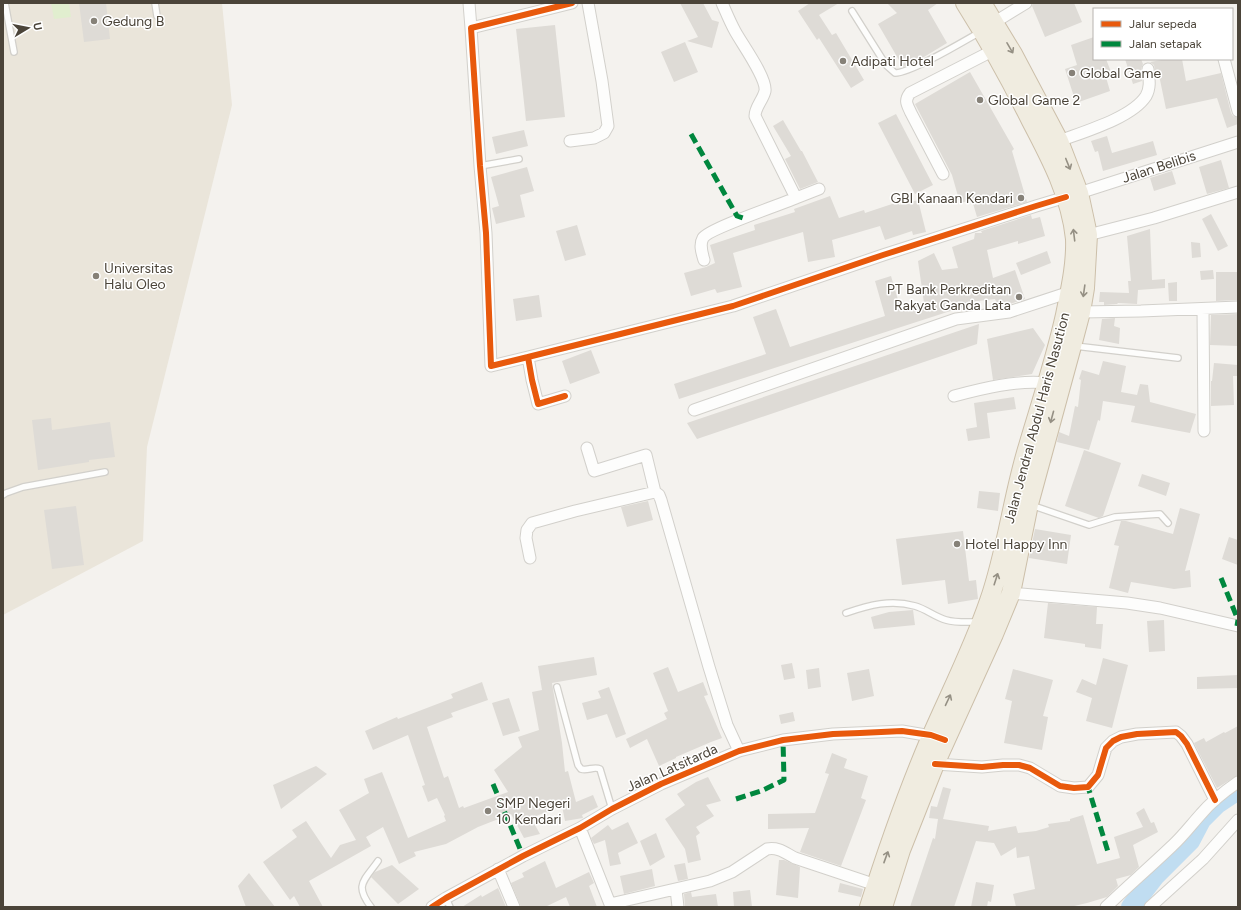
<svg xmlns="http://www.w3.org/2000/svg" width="1241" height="910" font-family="Figtree,sans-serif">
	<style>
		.education { fill: #eae5da }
		.green { fill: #e1eecf }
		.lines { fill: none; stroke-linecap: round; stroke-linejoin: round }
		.river { stroke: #c0ddf1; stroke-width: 20 }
		.building { fill: #dedbd6 }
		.service-casing { stroke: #d2d0cb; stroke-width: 8 }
		.minor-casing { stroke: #d2d0cb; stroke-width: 13 }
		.trunk-casing { stroke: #ccbfa9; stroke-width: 20 }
		.service { stroke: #fdfdfc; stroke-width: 5.5 }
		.minor { stroke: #fdfdfc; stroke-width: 11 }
		.trunk { stroke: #f0ece0; stroke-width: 18 }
		.quiet { stroke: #00873e; stroke-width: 5; stroke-dasharray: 10 5; stroke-linecap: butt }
		.cycleway-casing { stroke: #fff; stroke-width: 8 }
		.cycleway { stroke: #e8590c; stroke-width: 6 }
		.oneway { stroke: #959084 }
		.poi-dot { fill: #868178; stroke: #fff; stroke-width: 1.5 }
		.labels { text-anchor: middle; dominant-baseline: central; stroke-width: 3; stroke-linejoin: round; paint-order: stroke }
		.poi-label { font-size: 14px; fill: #4b4439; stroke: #fff; text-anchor: start }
		.street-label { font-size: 14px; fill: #4b4439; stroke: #fff }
	</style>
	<rect width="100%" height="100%" fill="#f4f2ee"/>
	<path class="education" d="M3 3H222L232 105 147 447 143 541 3 615Z"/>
	<path class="green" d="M51 3H69L71 17 54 19Z"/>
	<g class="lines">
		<path class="river" d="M1131 907 1155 876 1190 841 1201 820 1217 804 1238 790"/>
	</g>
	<path class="building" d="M79 3H106L110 39 84 42Z
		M680 3H703L712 20 719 22 712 48 687 41 698 37Z
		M810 3H839L819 15 832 35 836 33 864 80 851 88 819 38 817 40 798 11Z
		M887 3H938L928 10 947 43 914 63 903 67 878 24 897 13Z
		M1033 3H1074L1082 22 1045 37 1032 6Z
		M555 25 565 117 526 121 516 29Z
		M1094 37V59H1106L1111 72 1105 74 1110 91 1076 103 1065 69 1077 65 1071 45Z
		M685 42 698 72 674 82 661 52Z
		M1125 59H1141L1143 64 1141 69 1142 81 1133 84Z
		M1167 59H1182L1186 81 1221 73 1231 113 1233 116 1238 118V124L1227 128 1217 98 1166 109 1159 75 1156 76 1154 65 1150 62Z
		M970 72 1014 149 1012 151 1027 202 977 217 972 200 960 203 952 175 915 104Z
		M896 114 933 185 915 194 878 123Z
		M783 120 801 151H802L818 182 800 189 785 159 791 156 773 126Z
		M524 130 528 146 496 154 492 137Z
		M1107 136 1112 153 1153 141 1157 155 1103 171 1098 151 1095 152 1091 141Z
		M1221 160 1229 188 1207 194 1199 167Z
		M527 167 534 191 520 195 525 217 496 224 492 208 499 206 491 177Z
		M1172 171 1176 184 1154 191 1150 178Z
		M830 196 839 218 864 210 865 213 898 202 899 205 918 200 926 232 913 235 912 231 885 240 880 226 832 240 835 257 808 262 803 232 733 253 742 287 717 293 715 289 691 296 684 273 706 267 715 263 710 245 755 230 754 225 795 212 794 209Z
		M1211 214 1228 246 1218 251 1202 219Z
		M1031 215 1032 219 1040 217 1045 236 1018 244V241L987 250 993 278 1015 270 1025 299 1007 305 998 306 995 299 969 302V305L679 399 674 384 766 354 753 317 776 309 790 347 885 316 875 281 891 276 901 310 924 303 918 261 934 253 942 270 958 268 952 247 974 239 975 233H982L981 231Z
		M577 225 586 255 565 261 556 231Z
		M1150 229 1152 280 1165 279V288L1138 290 1137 304 1118 303 1117 304 1104 305V302H1099L1100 292 1129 293 1128 281H1131L1127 236Z
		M1191 242 1200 243 1201 257 1192 258Z
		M1047 251 1051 263 1021 275 1016 263Z
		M1213 270 1214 279 1201 280 1200 271Z
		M1216 272H1238V300L1216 301Z
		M1177 282V301H1169L1168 283Z
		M539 295 542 317 516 321 513 299Z
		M1238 314V346L1210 345 1211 315Z
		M1115 318 1114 326 1120 328 1119 344 1099 340 1102 319Z
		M979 324 977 344 697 439 687 423Z
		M1033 328 1045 345 1032 374 993 380 987 339Z
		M591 350 600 373 570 384 562 361Z
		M1103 361 1126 366 1121 392 1137 395 1140 384 1148 385 1150 402 1196 414 1190 433 1131 422 1135 406 1103 401 1100 421 1098 420 1089 450 1057 442 1059 432 1069 436 1075 406 1078 407 1081 380 1079 379 1082 370 1099 375Z
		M1214 363 1238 365V376H1233L1234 405 1211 406V381H1212Z
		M1014 397 1016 409 987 413 990 438 968 441 966 429 977 427 974 403Z
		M51 418 52 430 110 422 115 457 89 460V462L38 470 32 420Z
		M1084 450 1121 463 1103 516 1099 518 1065 506Z
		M1142 474 1170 483 1166 496 1138 486Z
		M979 491 1000 493 998 511 977 508Z
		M648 501 653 520 627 527 621 507Z
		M76 506 84 565 52 569 44 510Z
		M1180 508 1200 514 1185 571 1190 570 1191 587 1174 589 1131 582 1128 593 1109 588 1119 546 1114 545 1121 521H1126L1173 534Z
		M1035 529 1071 535 1067 564 1029 558Z
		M963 531 969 581 976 580 978 599 948 604 945 580 902 585 896 539Z
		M1229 537 1238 540V565L1222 559Z
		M1048 603 1097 607 1096 624H1103L1101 649 1085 647V644L1044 638Z
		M913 610 915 625 874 629 871 617 889 612Z
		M1164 620 1165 651 1149 652 1147 621Z
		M594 657 597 675 552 683 562 743 565 772 568 771 576 802 593 795 598 807 582 815 583 818 565 821 562 806 531 818 540 834 524 838 511 814 478 827 446 844 414 852 416 856 399 864 383 827 366 837 371 846 309 881 323 907H300L294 896 290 900 263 862 297 837 292 830 306 821 331 858 340 845 356 840 339 810 369 793 364 779 382 772 408 838 446 821 444 816 445 815 437 798 428 802 422 786 425 785 408 735 373 750 365 731 397 717 398 719 453 698 451 694 482 682 488 700 451 713 453 717 427 727 444 778 448 776 459 808 463 806 464 808 508 792 494 770 522 747 518 737 539 730 532 692 542 690 538 666Z
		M1103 658 1128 665 1112 728 1086 721 1092 698 1076 692 1082 679 1096 685Z
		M792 663 795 678 784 680 781 665Z
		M668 667 678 692 703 682 708 695 704 696 722 738 711 742 676 757V758L659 766 647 739 630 748 626 739 667 719 664 713 668 711 653 673Z
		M819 668 821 687 808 689 806 670Z
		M869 669 874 696 852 701 847 673Z
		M1013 669 1053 680 1043 716 1048 717 1042 750 1004 743 1012 701 1005 699Z
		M1238 675V688L1197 689V677Z
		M609 687 626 734 616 738 607 714 587 720 582 703 601 698 598 691Z
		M509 698 520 731 503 736 492 703Z
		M793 712 795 721 781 724 779 715Z
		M1238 726V775L1217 788 1194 743 1204 738 1206 742 1224 732 1225 733Z
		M832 753 847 759 844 768 868 776 861 798 866 800 841 866 800 852 809 828 768 829V814L815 813 829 774 825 773Z
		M316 766 327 774 281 809 273 785Z
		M708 777 721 801 706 805 714 816 696 827 700 833 696 836 701 860 688 863 685 849 665 819 685 805 677 794 696 782Z
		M943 787 951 789 943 819 989 826 988 831 1016 826 1018 833 1036 831 1049 827 1048 824 1070 821V819L1083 815 1097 864 1120 858 1114 837 1143 827 1136 813 1144 808 1151 823 1154 822 1158 832 1133 845 1139 867 1131 875 1116 879 1118 886 1107 897 1087 903 1070 907H1016L1013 894 1035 889 1029 856 1017 858 1016 847 1001 856 994 843 976 841 954 907H910L933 838 935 839 938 819 929 818 931 806 937 807Z
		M628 822 638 843 618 853 621 864 610 866 605 840 594 844 591 838 608 825 612 830Z
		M656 833 665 857 650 866 640 841Z
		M779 860H784L800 867 798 898 776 895Z
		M545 861 556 888 589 872 594 883 589 886 597 907H570L566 897 545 907H521L511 883 524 877 522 873Z
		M685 863 688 879 678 881 674 865Z
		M392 865 419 889 398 904 371 877 375 872Z
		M652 869 655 886 624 894 620 876Z
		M249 873 275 907H246L238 886Z
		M976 882 994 885 991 902 988 901 987 907H971Z
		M840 883 863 889 861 897 838 892Z
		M498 888 506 907H462L481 895 482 897Z
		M750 890 752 907H734L733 892Z
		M691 892 692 897 716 894 718 907H685L684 894Z"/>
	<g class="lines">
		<defs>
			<path id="service" d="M5 3 14 52
				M155 3 157 16
				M852 11 886 65 895 73C911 73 964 41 980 32
				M480 166 519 159
				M1075 346 1178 358
				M3 495 6 493 23 487 105 472
				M1031 505 1089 525 1115 517 1160 514 1168 523
				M846 613C869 605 891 599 915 606 926 609 935 617 946 620 956 623 968 622 979 622
				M557 687 578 765 581 769C588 771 594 766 600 769L612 809
				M446 898 450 907
				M371 907C354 885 364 881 378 861"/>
			<path id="minor" d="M469 3 471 28
				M995 22 1026 3
				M1224 59 1238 111
				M570 141 594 138 604 133 608 126 602 81 588 3
				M1059 141C1083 132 1132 118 1146 96 1151 87 1149 78 1148 69
				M943 174 911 113C907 104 904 101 910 93L994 50
				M1079 193 1238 142
				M796 198 819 189
				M1088 235 1154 218 1238 192
				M704 260C702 253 699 245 703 238 708 229 782 204 796 198L755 116C755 107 763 100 765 91 767 78 742 44 735 31 730 22 726 12 722 3
				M1203 309 1204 431
				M1081 312 1141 311 1238 307
				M528 357 491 366 486 233 480 166 471 28 572 3
				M565 396 538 404 532 380 528 357 733 306 883 255 1036 206 1066 197
				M954 396C984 388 1016 380 1047 383
				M694 410 956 319 1009 312 1070 292
				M587 448 594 471 646 455 655 492 659 495 661 500 709 667 727 725 739 751
				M530 558 526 538 527 530 532 523 575 511 655 492
				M1011 593 1127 603 1160 608 1238 626
				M935 764 982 767 1003 765H1019L1030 768 1060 786 1074 788 1088 787 1098 775 1106 748 1113 741 1121 737 1137 734 1176 732 1181 736 1187 744 1215 800
				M580 828 610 904 710 881 732 872 767 849C779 847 785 853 795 858L876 885
				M498 869 514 907
				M676 889 678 907
				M432 907 446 898 523 856 580 828 612 809 661 784 739 751 783 740 833 734 902 731 937 737
				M1106 907C1128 886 1150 867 1172 846 1183 836 1191 825 1201 814 1211 802 1225 791 1238 782
				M1150 907 1203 859 1238 820"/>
			<path id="trunk" d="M869 907C887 850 907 793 930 739 950 693 973 648 989 601 1007 550 1012 497 1028 446 1041 402 1055 360 1065 315 1070 290 1076 264 1075 239 1071 197 1050 157 1031 121 1011 81 989 41 965 3
				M883 907 901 850 935 764 994 634 1011 593 1029 504 1072 346 1081 312 1085 288 1088 235 1079 193 1059 141 1013 54 982 3"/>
		</defs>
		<use href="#service" class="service-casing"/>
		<use href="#minor" class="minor-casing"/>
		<use href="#trunk" class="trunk-casing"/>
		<use href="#service" class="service"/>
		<use href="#minor" class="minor"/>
		<use href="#trunk" class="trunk"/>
		<path class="quiet" d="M691 134 737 216 743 218
			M1221 578 1238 620 1237 626
			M493 784 523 856
			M1090 784 1088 787 1109 855
			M736 799 761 791 784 780 783 740"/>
		<defs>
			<path id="cycleway" d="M528 357 491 366 486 233 480 166 471 28 572 3
				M565 396 538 404 532 380 528 357 733 306 883 255 1036 206 1066 197
				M935 764 982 767 1003 765H1019L1030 768 1060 786 1074 788 1088 787 1098 775 1106 748 1113 741 1121 737 1137 734 1176 732 1181 736 1187 744 1215 800
				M432 907 446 898 523 856 580 828 612 809 661 784 739 751 783 740 833 734 860 733 902 731 931 735 945 740"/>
		</defs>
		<use href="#cycleway" class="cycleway-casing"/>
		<use href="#cycleway" class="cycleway"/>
	</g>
	<defs><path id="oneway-shaft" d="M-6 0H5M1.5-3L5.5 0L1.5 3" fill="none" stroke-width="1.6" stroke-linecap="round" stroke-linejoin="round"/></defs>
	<g class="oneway">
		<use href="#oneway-shaft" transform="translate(1010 48) rotate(60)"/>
		<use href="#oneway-shaft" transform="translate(1068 164) rotate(68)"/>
		<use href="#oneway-shaft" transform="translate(1074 235) rotate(-97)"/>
		<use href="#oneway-shaft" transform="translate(1084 291) rotate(98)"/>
		<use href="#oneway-shaft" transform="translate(1052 417) rotate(105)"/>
		<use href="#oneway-shaft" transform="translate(996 579) rotate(-72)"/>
		<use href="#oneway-shaft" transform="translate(948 700) rotate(-65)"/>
		<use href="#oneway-shaft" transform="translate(886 857) rotate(-70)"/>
	</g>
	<g class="poi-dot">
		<circle cx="94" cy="21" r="4"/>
		<circle cx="843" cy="61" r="4"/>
		<circle cx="1072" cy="73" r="4"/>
		<circle cx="980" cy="100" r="4"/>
		<circle cx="1021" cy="198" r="4"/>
		<circle cx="96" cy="276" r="4"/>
		<circle cx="1019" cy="297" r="4"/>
		<circle cx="957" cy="544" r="4"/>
		<circle cx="488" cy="811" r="4"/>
	</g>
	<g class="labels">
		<g class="poi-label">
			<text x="102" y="21">Gedung B</text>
			<text x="851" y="61">Adipati Hotel</text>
			<text x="1080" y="73">Global Game</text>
			<text x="988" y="100">Global Game 2</text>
			<text x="1013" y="198" text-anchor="end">GBI Kanaan Kendari</text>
			<text x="104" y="268">Universitas<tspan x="104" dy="16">Halu Oleo</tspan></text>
			<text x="1011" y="289" text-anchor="end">PT Bank Perkreditan<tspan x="1011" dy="16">Rakyat Ganda Lata</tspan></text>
			<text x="965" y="544">Hotel Happy Inn</text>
			<text x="496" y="803">SMP Negeri<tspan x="496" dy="16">10 Kendari</tspan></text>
		</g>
		<g class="street-label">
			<text transform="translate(1159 167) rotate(-18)">Jalan Belibis</text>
			<text transform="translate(1037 418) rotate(-75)">Jalan Jendral Abdul Haris Nasution</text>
			<text transform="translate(672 768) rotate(-24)">Jalan Latsitarda</text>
		</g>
	</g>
	<rect width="1241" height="910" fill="none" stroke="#4b4439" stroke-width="8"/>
	<rect x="1093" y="8" width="140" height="52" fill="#ffffff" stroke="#b7b4b0"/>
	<rect x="1101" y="21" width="20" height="6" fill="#e8590c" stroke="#b7b4b0"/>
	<text x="1129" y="28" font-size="12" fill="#4b4439">Jalur sepeda</text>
	<rect x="1101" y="41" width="20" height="6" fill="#00873e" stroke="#b7b4b0"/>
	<text x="1129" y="48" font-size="12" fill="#4b4439">Jalan setapak</text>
	<g transform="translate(28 28) rotate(80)" stroke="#ffffff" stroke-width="3" paint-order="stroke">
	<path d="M0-3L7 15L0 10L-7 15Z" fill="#4b4439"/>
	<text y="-6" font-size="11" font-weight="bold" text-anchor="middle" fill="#4b4439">U</text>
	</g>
</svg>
